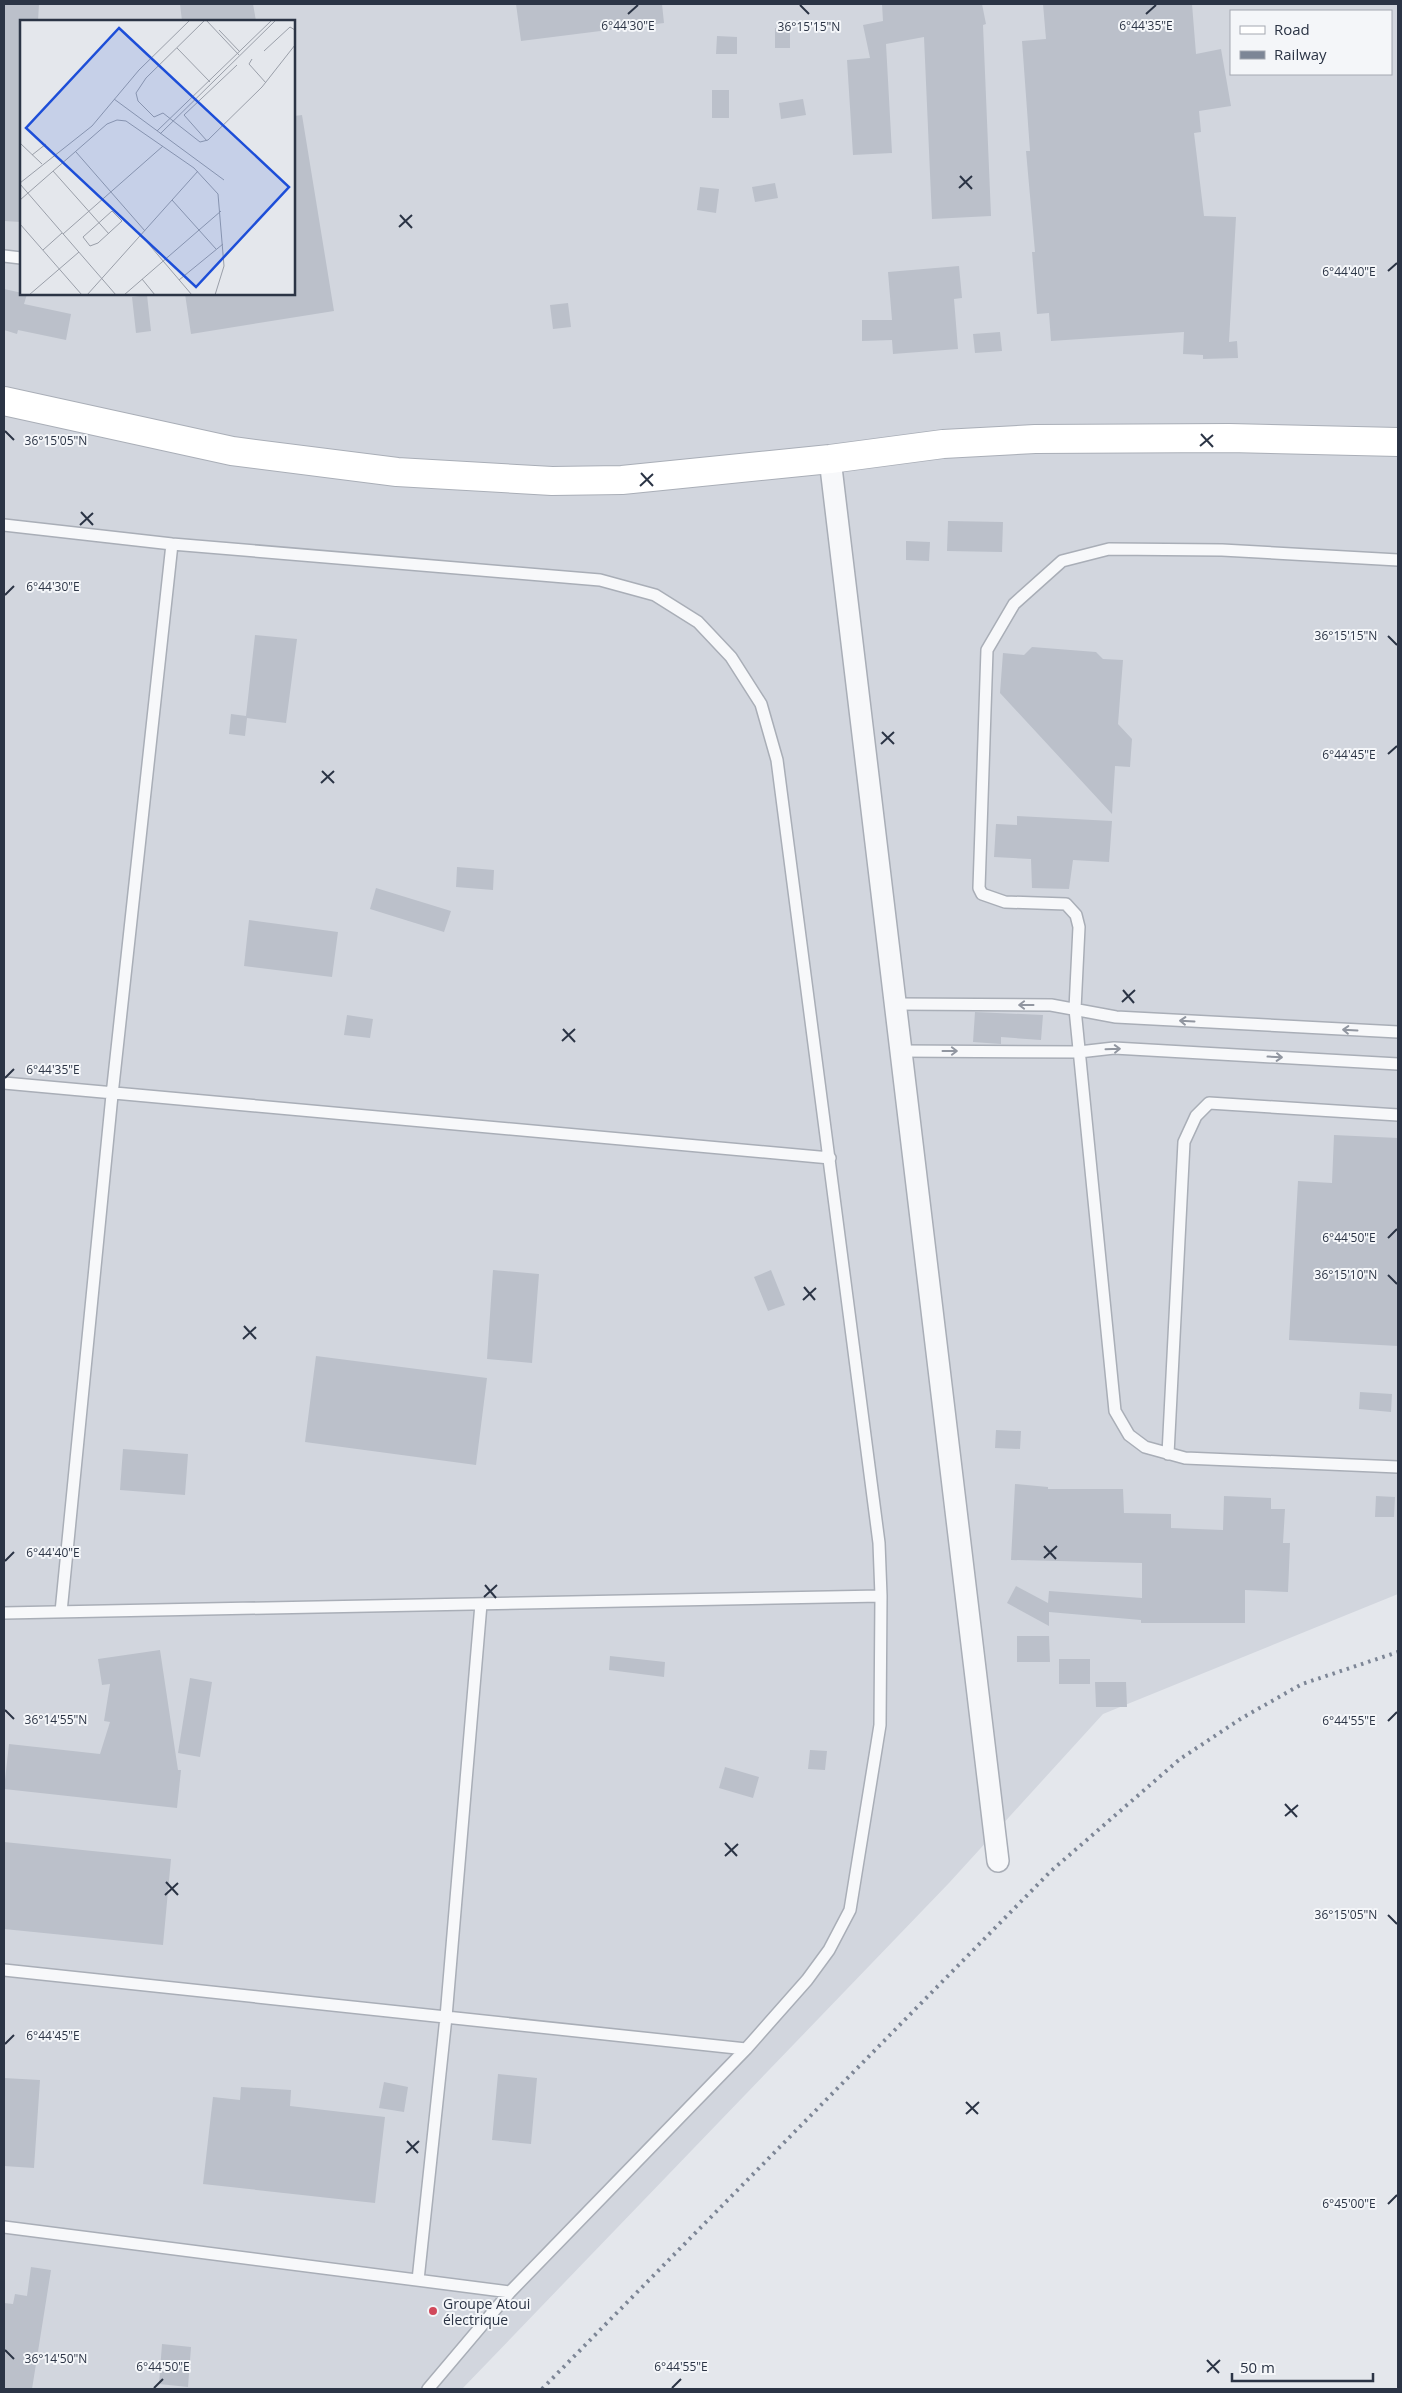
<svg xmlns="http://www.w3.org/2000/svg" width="1402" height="2393" font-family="'Open Sans',sans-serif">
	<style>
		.built { fill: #d2d6de; fill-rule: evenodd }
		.building { fill: #bbc0ca }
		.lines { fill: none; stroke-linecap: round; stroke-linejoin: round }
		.service-casing { stroke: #a9aeb7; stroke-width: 14 }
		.minor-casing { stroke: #a9aeb7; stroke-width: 24 }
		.secondary-casing { stroke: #a9aeb7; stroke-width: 30 }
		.service { stroke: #f7f8fa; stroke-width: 11 }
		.minor { stroke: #f7f8fa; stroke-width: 21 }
		.secondary { stroke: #fff; stroke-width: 28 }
		.rail { stroke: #7d8696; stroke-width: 4; stroke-dasharray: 2.5 5; stroke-linecap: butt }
		.oneway { stroke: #9196a0 }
		.ticks { fill: none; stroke: #2b3445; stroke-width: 2 }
		.poi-dot { fill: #d1495b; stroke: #f4f6f9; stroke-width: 2 }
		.labels { text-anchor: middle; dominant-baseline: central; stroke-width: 4; stroke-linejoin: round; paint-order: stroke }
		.poi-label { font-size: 14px; fill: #2b3445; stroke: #f4f6f9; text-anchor: start }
		.inset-road { fill: none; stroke: #9a9fa9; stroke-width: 1 }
		.view { fill: #1d4ed8; fill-opacity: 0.15; stroke: #1d4ed8; stroke-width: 2.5 }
		.inset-edge { fill: none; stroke: #2b3445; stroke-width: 2.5 }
		.ticks-label { font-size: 12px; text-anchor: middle; fill: #2b3445; stroke: #f4f6f9; stroke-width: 4; stroke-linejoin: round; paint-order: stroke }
	</style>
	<rect width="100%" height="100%" fill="#e4e7ec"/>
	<path class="built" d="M4 4H1398V1594L1103 1714 949 1883 462 2389H4ZM1231 11H1391V74H1231ZM21 21H294V294H21Z"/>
	<path class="building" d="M4 4H39L38 21H21V222L4 221Z
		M180 4H253L256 21H182Z
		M516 4H662L664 23 521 41Z
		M882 4H982L986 24 983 25 991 216 932 219 924 37 886 44 892 153 853 155 847 60 870 58 863 25 883 21Z
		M1043 4H1192L1196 54 1221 49 1231 106 1199 111 1201 132 1194 133 1204 216 1236 217 1229 342 1237 341 1238 358 1203 359V355L1183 354 1184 332 1051 341 1049 313 1037 314 1032 252H1035L1026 151H1030L1022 41 1046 39Z
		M775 28H790V48H775Z
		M717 36 737 37V54H716Z
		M712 90H729V118H712Z
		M803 99 806 115 781 119 779 103Z
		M302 115 334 311 191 334 185 294H294V116Z
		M775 183 778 198 755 202 752 187Z
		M700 187 719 189 716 213 697 210Z
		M959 266 962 298 954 299 958 349 893 354 892 340 862 341V320H892L888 272Z
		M4 289 27 294 24 304 71 314 66 340 18 330 17 334 4 330Z
		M147 295 151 331 136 333 132 297Z
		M568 303 571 327 553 329 550 305Z
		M1000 332 1002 351 975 353 973 334Z
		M948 521 1003 522 1002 552 947 551Z
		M906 541 930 542 929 561 906 560Z
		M255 635 297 639 286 723 247 718 245 736 229 734 231 714 246 716Z
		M1032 647 1096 652 1103 659 1123 660 1118 724 1132 739 1130 767 1115 766 1112 814 1000 693 1003 653 1024 655Z
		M1017 816 1112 821 1109 862 1073 860 1069 889 1032 888 1031 859 994 857 996 824 1017 825Z
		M457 867 494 870 493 890 456 887Z
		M376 888 451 911 444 932 370 909Z
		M249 920 338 932 332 977 244 966Z
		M975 1012 1043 1015 1041 1040 1001 1037V1044L973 1042Z
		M347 1015 373 1019 370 1038 344 1035Z
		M1334 1135 1398 1138V1346L1289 1340 1298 1181 1332 1183Z
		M493 1270 539 1274 532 1363 487 1359Z
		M771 1270 785 1305 768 1311 754 1277Z
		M316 1356 487 1378 476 1465 305 1442Z
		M1360 1392 1392 1394 1391 1412 1359 1409Z
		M996 1430 1021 1431 1020 1449 995 1448Z
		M123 1449 188 1454 185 1495 120 1490Z
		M1015 1484 1048 1487V1489H1123L1124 1513 1171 1514V1528L1223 1530 1224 1496 1271 1498V1509H1285L1283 1543H1290L1288 1592 1245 1590V1623H1141V1620L1049 1612V1626L1007 1603 1016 1586 1048 1603 1049 1591 1142 1598V1563L1011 1560Z
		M1376 1496 1395 1497 1394 1517H1375Z
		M1017 1636H1049L1050 1662H1017Z
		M160 1650 178 1770H181L177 1808 4 1789 9 1744 100 1754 110 1722 104 1721 110 1684 102 1685 98 1659Z
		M610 1656 665 1662 664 1677 609 1670Z
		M1059 1659H1090V1684H1059Z
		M190 1678 212 1682 200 1757 178 1753Z
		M1095 1682H1126L1127 1707H1096Z
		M810 1750 827 1751 825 1770 808 1769Z
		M725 1767 759 1777 753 1798 719 1788Z
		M4 1842 171 1859 163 1945 4 1929Z
		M498 2074 537 2078 531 2144 492 2140Z
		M4 2078 40 2080 34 2168 4 2166Z
		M384 2082 408 2087 404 2112 379 2108Z
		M241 2087 291 2090 290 2106 385 2117 375 2203 203 2184 213 2097 240 2100Z
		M31 2267 51 2270 32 2389H4V2303L13 2304 15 2294 27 2296Z
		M162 2344 191 2347 188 2387 159 2384Z"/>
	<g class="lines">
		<defs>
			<path id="service" d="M4 256 21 258
				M4 525 172 544 600 580 655 595 698 622 731 657 761 704 777 760 879 1543 881 1596 880 1725 850 1910 829 1950 807 1980 746 2049 510 2292 428 2389
				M1398 560 1222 550 1109 549 1062 561 1014 604 987 650 979 888 982 894 1005 902 1066 904 1076 915 1079 927 1075 1009 1115 1411 1129 1435 1145 1447 1185 1458 1398 1467
				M896 1004 1051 1005 1116 1017 1398 1032
				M901 1051 1079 1052 1114 1048 1398 1064
				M4 1083 830 1158
				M1168 1454 1184 1142 1196 1116 1209 1103 1398 1115
				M61 1612 112 1095 172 544
				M4 1613 881 1596
				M4 1970 746 2049
				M4 2227 510 2292
				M418 2280 446 2017 481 1604"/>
			<path id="minor" d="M830 459 998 1861"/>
			<path id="secondary" d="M4 401 232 451 397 472 552 481 622 480 830 459 943 444 1035 439 1229 438 1398 442"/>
		</defs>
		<use href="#service" class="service-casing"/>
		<use href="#minor" class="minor-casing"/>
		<use href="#secondary" class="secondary-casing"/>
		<use href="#service" class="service"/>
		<use href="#minor" class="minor"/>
		<use href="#secondary" class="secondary"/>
		<path class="rail" d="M542 2389 1051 1871 1180 1759 1242 1718 1302 1684 1398 1652"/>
	</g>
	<defs><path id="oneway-shaft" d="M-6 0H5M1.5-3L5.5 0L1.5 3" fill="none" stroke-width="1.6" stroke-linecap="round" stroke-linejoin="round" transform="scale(1.25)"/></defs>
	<g class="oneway">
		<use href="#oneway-shaft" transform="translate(1026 1005) rotate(-180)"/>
		<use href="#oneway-shaft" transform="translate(1187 1021) rotate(-177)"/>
		<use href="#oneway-shaft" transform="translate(1350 1030) rotate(-177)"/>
		<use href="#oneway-shaft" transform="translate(1113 1049) rotate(-2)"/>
		<use href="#oneway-shaft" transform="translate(950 1051)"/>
		<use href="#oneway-shaft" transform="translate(1275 1057) rotate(3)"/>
	</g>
	<path class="ticks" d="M800 5 809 14M628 14 638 5M1146 14 1156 5M960 176 972 189M959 188 972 176M400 215 412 228M399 227 412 215M1388 271 1397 263M5 431 14 440M1201 434 1213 447M1200 446 1213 435M641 473 653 486M640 486 653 474M81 512 93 525M80 525 93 513M5 595 14 586M1388 636 1397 645M882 732 894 744M881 744 894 732M1388 754 1397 746M322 771 334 783M321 783 334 771M1123 990 1134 1003M1122 1002 1135 990M563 1029 575 1042M562 1041 575 1029M5 1078 14 1069M1388 1238 1397 1229M1388 1275 1397 1284M804 1287 815 1300M803 1300 816 1288M244 1326 256 1339M243 1339 256 1327M1044 1546 1056 1559M1044 1558 1057 1546M5 1561 14 1552M485 1585 496 1598M484 1597 497 1585M5 1710 14 1719M1388 1721 1397 1712M1285 1804 1297 1817M1285 1816 1298 1805M725 1843 737 1856M725 1856 738 1844M166 1882 178 1895M165 1895 178 1883M1388 1915 1397 1924M5 2044 14 2035M966 2102 978 2114M966 2114 979 2102M407 2141 418 2153M406 2153 419 2141M1388 2204 1397 2195M5 2350 14 2359M1207 2360 1219 2373M1207 2372 1220 2360M154 2388 163 2379M672 2388 681 2379"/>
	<circle class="poi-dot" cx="433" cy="2311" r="5"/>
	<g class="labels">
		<g class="poi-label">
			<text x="443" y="2303">Groupe Atoui<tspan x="443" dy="16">électrique</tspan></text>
		</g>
	</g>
	<g transform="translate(20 20)">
		<rect width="275" height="275" fill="#e4e7ec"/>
		<path class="inset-road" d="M185 0 126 58 116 73 118 81 134 97 143 93 180 122 188 120 242 67 275 25M186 0 219 35M199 10 220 32M157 28 190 62M244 31 270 7 275 10M232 39 229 44 246 63M94 79 204 160M137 111 252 0M140 114 256 0M187 121 164 95 217 45M0 123 22 144M56 132 125 211M12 135 26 124M33 151 89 214M0 163 72 106 119 50 170 0M0 164 96 275M0 180 87 104 97 100 106 101 174 148 198 174 204 246 195 275M152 180 196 229M92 191 102 201 78 223 70 226 63 217ZM0 204 62 275M43 214 143 126M121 215 172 275M23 230 42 213M122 259 135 275M159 260 203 224M9 275 59 232M67 275 178 151M104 275 201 191"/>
		<path class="view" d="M99 8 269 167 176 267 6 108Z"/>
		<rect width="275" height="275" class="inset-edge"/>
	</g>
	<g class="ticks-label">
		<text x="628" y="30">6°44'30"E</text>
		<text x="1146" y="30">6°44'35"E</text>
		<text x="809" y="31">36°15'15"N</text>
		<text x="1349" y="276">6°44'40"E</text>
		<text x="56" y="445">36°15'05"N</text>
		<text x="53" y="591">6°44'30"E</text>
		<text x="1346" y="640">36°15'15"N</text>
		<text x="1349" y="759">6°44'45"E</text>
		<text x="53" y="1074">6°44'35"E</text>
		<text x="1349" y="1242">6°44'50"E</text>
		<text x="1346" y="1279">36°15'10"N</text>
		<text x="53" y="1557">6°44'40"E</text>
		<text x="56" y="1724">36°14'55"N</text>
		<text x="1349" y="1725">6°44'55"E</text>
		<text x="1346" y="1919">36°15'05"N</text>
		<text x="53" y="2040">6°44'45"E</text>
		<text x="1349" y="2208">6°45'00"E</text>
		<text x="56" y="2363">36°14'50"N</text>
		<text x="163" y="2371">6°44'50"E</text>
		<text x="681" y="2371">6°44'55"E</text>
	</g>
	<rect width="1402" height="2393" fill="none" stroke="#2b3445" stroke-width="10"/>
	<rect x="1230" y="10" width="162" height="65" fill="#f4f6f9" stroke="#a4a8b1"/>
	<rect x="1240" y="26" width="25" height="8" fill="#ffffff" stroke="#a4a8b1"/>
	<text x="1274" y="35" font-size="15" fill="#2b3445">Road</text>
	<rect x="1240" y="51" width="25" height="8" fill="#7d8696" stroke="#a4a8b1"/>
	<text x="1274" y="60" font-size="15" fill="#2b3445">Railway</text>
	<path d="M1232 2373v8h141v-8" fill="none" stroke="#2b3445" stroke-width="2.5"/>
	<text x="1240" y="2373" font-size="15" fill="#2b3445" stroke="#f4f6f9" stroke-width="4" paint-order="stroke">50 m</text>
</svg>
